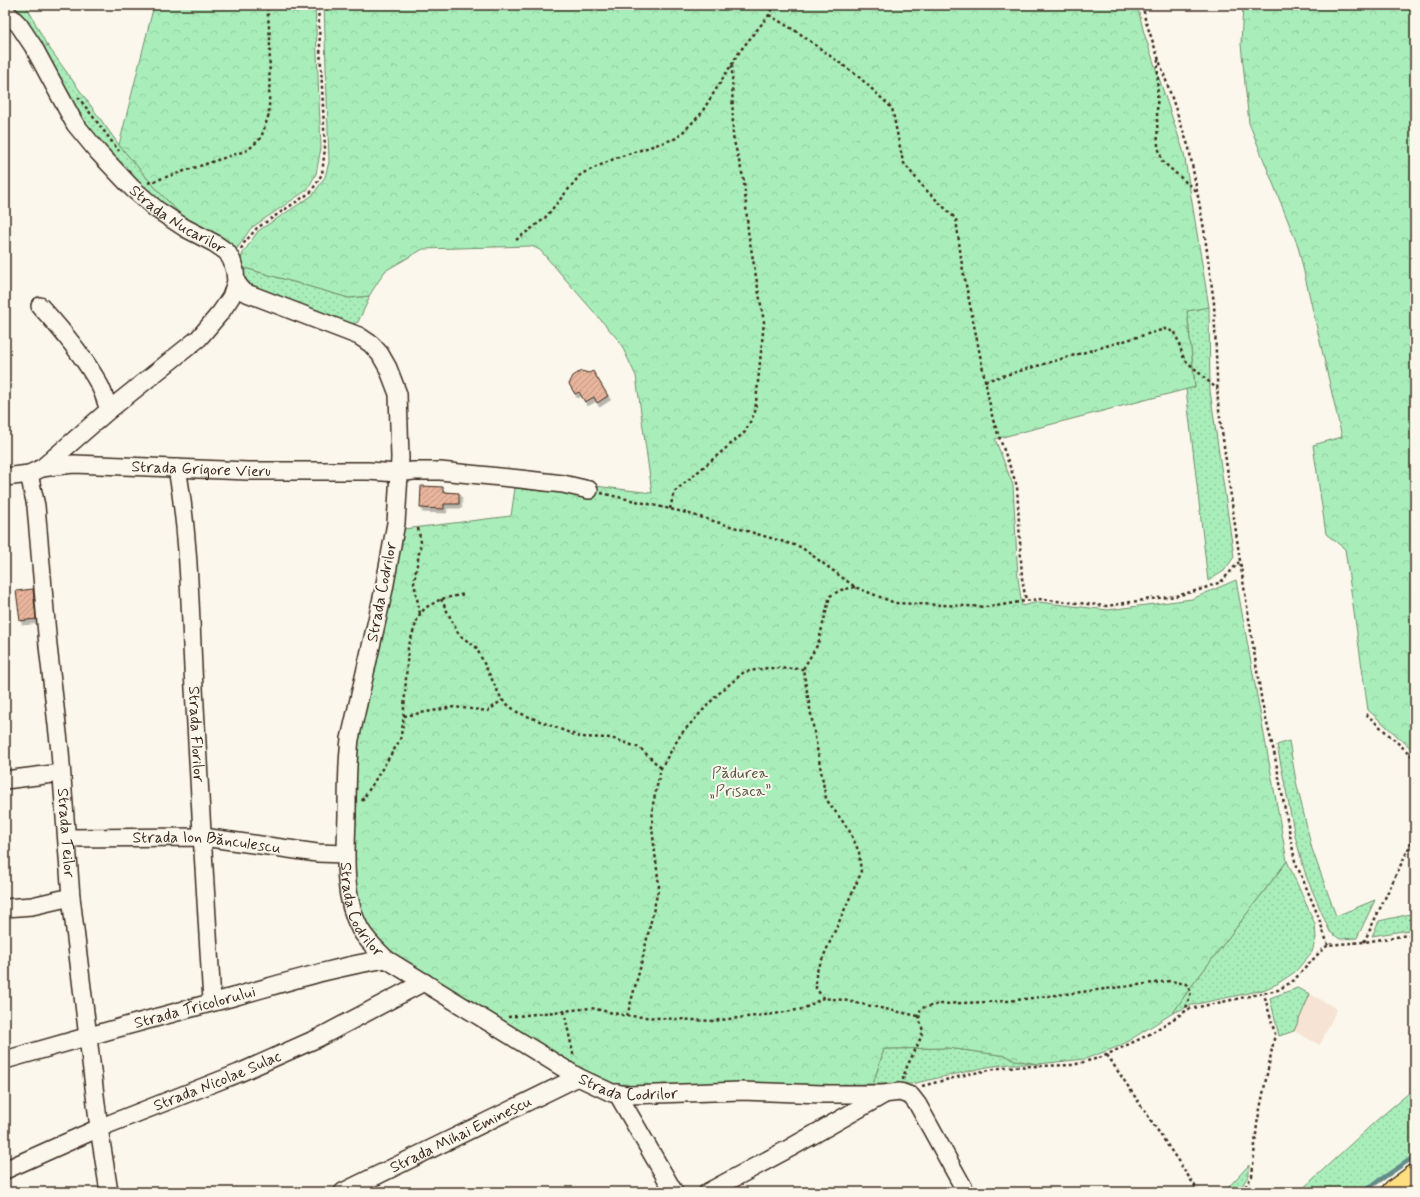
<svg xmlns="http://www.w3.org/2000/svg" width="1420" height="1197" font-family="Mynerve,sans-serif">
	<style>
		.built { fill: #f6e3d4 }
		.grass { fill: url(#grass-dots); stroke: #728c6c }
		.forest { fill: url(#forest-crowns); stroke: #728c6c }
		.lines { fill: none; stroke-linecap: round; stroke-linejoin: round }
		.stream { stroke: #628c8b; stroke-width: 4 }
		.building { fill: url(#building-hatch); stroke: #3b2a1e; filter: url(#shadow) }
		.minor-casing { stroke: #3b2a1e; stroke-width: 20 }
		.highway-casing { stroke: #3b2a1e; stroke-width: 25 }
		.path { stroke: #3b2a1e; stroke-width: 2.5; stroke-dasharray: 3 3; stroke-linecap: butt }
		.minor { stroke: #fbf7ec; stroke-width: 17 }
		.highway { stroke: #fedf80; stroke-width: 22 }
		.labels { text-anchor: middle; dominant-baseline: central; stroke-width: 4; stroke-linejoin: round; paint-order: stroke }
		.street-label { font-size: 16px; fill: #3b2a1e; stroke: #fbf7ec }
		.park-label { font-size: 16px; fill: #565b45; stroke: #fbf7ec }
	</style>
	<defs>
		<pattern id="grass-dots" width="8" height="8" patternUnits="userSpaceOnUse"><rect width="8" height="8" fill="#a9eeba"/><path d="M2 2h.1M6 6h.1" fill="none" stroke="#92cc9f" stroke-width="1.8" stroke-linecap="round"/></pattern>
		<pattern id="forest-crowns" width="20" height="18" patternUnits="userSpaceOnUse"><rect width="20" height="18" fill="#a9eeba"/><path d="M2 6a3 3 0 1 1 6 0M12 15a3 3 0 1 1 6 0" fill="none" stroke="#92cc9f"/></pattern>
		<pattern id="building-hatch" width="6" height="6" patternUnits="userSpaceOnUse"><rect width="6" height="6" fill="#e9b59c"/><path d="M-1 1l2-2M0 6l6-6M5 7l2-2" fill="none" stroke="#be937f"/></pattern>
		<filter id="shadow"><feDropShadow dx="2.5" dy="4" stdDeviation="0" flood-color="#0004"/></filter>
	</defs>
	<rect width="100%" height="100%" fill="#fbf7ec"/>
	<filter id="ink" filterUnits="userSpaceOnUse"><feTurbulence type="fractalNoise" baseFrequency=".025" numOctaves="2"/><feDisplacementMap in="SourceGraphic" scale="8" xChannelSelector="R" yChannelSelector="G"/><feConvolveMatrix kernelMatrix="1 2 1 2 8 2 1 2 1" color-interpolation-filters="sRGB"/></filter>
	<g filter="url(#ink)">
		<path class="built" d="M1310 994 1337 1009 1320 1045 1294 1031Z"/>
		<path class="grass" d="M7 5H26L45 42 119 145 160 193 193 227 145 197 80 124Z
			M238 266 349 298 369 296 368 301 358 322 348 327 244 284Z
			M1209 307 1210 391 1234 557 1224 571 1208 581 1186 389 1195 386 1187 311Z
			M1289 741 1296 781 1312 849 1336 916 1375 900 1357 938 1340 939 1330 932 1306 876 1295 836 1277 745Z
			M1287 861 1315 924 1316 938 1312 952 1295 972 1277 984 1263 990 1192 1005 1173 1013 1190 988Z
			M1415 913V929L1372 936 1379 921Z
			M1297 988 1310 994 1294 1031 1279 1036 1270 998Z
			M948 1048 1007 1056 1015 1060 1038 1064H1009L987 1067 911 1084H873L884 1049Z
			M1415 1088V1158L1366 1192H1299L1378 1119Z
			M1249 1165V1175L1238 1192H1224Z"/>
		<path class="forest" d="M154 5H315L321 148 316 174 307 190 251 228 234 253 193 227 160 193 119 145Z
			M324 5H1137L1144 33 1184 153 1209 307 1187 311 1195 387 995 439 1013 485 1018 578 1022 606 1038 602 1108 610 1192 599 1236 580 1287 861 1190 988 1173 1013 1120 1046 1085 1059 1038 1064 1015 1060 1007 1056 948 1048 884 1049 873 1084 614 1088 595 1078 387 949 370 930 356 898 350 856 352 766 404 529 511 516 515 488 593 496 595 486 652 493 636 376 620 342 540 250 531 246 423 249 385 271 369 296 349 298 238 266 243 253 258 231 313 195 325 177 329 162Z
			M1243 5H1415V752L1368 710 1345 549 1326 534 1313 445 1342 437 1298 246 1249 123 1241 44Z"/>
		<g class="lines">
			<path class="stream" d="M1362 1192 1415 1156"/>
		</g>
		<path class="building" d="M581 371 589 373 593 371 608 396 597 403 594 397 585 402 579 392 575 394 569 384 573 376Z
			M421 486 443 487V492L459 493V504H444V509L420 508Z
			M33 589 36 619 20 621 16 591Z"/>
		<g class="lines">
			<defs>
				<g id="minor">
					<path id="s1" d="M5 11 19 25 33 46 75 124 98 152 132 188 156 209 185 228 214 243 227 252 232 261 235 271 236 282 231 297 221 312 199 338 109 410 42 468"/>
					<path id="s2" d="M236 282 244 292 359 336 371 344 380 354 388 368 398 394 400 458 396 523 384 589 350 739C347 765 347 790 347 815 346 853 342 895 360 929 367 941 377 950 386 959L578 1077 612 1093 629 1095 741 1091 822 1094H883L900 1092 911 1096 918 1105 966 1192"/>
					<path d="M40 306C62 330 85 358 100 386 104 394 106 402 109 410"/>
					<path id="s3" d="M177 468C190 541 190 615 194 688 199 792 206 897 212 1001"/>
					<path id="s4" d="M29 474 36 506 48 646 60 751 71 897 99 1128 109 1192"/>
					<path id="s5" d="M5 477 29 474 42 468 55 466 74 464 248 471H368L398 473 413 471H440L520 479 563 484 589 490"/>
					<path d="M5 780 61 773"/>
					<path id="s6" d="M67 838 203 837 317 853 345 854"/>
					<path d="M5 908 32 906 71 897"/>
					<path id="s7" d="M5 1060C81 1038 157 1017 233 997 284 983 334 967 386 959"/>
					<path d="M617 1093 674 1192"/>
					<path id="s8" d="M5 1170 99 1128 239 1073 318 1038 424 982"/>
					<path id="s9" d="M343 1192 578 1077"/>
					<path d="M708 1192 790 1148 883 1095"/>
				</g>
				<path id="highway" d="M1393 1192 1415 1176"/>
			</defs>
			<use href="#minor" class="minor-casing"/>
			<use href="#highway" class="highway-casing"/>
			<path class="path" d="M1143 5 1145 19 1189 148 1204 229 1214 303 1218 403 1240 561 1262 703 1274 752 1295 861 1317 913 1328 945
				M769 15 799 33 859 77 892 108 903 162 923 187 956 219 962 265 993 420 1017 486 1022 578 1026 601
				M1158 59 1157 119 1158 146 1162 161 1197 192
				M78 97 119 151
				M148 183 248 150 261 138 269 114 270 38 267 5
				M516 240 544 219 581 174 616 158 677 138 700 115 740 51 769 15 773 5
				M241 249 244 243 257 228 311 192 322 174 325 148 318 5
				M985 381 1165 329 1175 332 1184 359 1217 389
				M601 493 683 512 801 547 855 587 895 603 989 607 1038 599 1107 606 1150 599 1176 596 1199 590 1221 582 1239 562
				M670 509 674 492 745 432 755 412 764 322 748 231 744 181 733 137 732 63
				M418 528 421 542 414 582 420 614
				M855 587 841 590 830 596 818 644 803 669 826 799 849 830 859 852 861 873 816 973V988L823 998 843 1000 918 1016
				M441 599 459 635 476 647 502 700 517 712 580 737 611 738 640 748 661 768
				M1366 714 1412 756 1415 758
				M404 716 454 707 488 711 502 700
				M362 801 400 740 403 724 408 648 418 617 425 608 441 599 465 594
				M1364 942 1415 835
				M564 1011 574 1058
				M627 1016 641 965 659 886 652 828 653 804 661 768 681 734 717 695 744 672 767 668 803 669
				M508 1017 591 1008 627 1016 711 1021 774 1014 803 1009 823 998
				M1107 1055 1199 1192
				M903 1080C905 1065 918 1049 922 1033 924 1024 916 1021 921 1008L941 1004 1008 1001 1170 981 1186 984 1191 992 1185 1011
				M922 1086 969 1074 1005 1067 1073 1065 1102 1057 1148 1035 1189 1009 1278 990 1293 981 1319 953 1328 945 1364 942 1415 934
				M1242 1192 1252 1176 1257 1124 1275 1034 1264 994"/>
			<use href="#minor" class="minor"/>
			<use href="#highway" class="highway"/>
		</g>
	</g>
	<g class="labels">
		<g class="street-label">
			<text stroke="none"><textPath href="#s1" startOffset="275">Strada Nucarilor</textPath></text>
			<text stroke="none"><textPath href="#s5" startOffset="198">Strada Grigore Vieru</textPath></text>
			<text transform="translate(382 592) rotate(-79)">Strada Codrilor</text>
			<text stroke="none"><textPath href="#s3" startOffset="267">Strada Florilor</textPath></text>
			<text stroke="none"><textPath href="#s4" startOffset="361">Strada Teilor</textPath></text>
			<text stroke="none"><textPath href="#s6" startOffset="140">Strada Ion Bănculescu</textPath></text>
			<text stroke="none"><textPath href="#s2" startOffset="732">Strada Codrilor</textPath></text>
			<text stroke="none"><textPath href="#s7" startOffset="197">Strada Tricolorului</textPath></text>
			<text stroke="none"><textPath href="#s8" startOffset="230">Strada Nicolae Sulac</textPath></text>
			<text stroke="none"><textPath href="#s2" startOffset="1068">Strada Codrilor</textPath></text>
			<text stroke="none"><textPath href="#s9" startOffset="131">Strada Mihai Eminescu</textPath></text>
		</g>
		<g class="park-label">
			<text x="740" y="773">Pădurea<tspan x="740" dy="18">„Prisaca”</tspan></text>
		</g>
	</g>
	<rect width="1420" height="1197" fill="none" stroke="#fbf7ec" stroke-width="20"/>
	<rect x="10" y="10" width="1400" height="1177" fill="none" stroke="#3b2a1e" stroke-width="1.5" filter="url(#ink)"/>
</svg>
